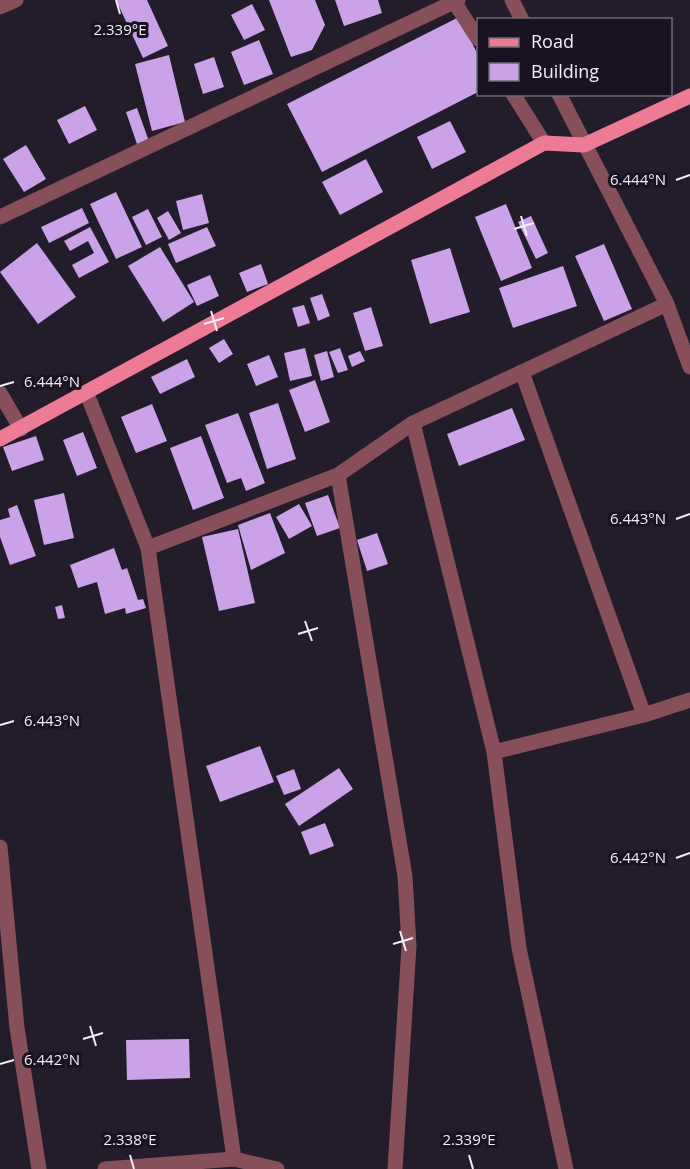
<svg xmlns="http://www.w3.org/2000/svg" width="690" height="1169" font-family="'Open Sans',sans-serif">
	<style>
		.building { fill: #cba1e7 }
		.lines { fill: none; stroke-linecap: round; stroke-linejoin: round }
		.minor { stroke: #864f5a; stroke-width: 15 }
		.major { stroke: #ed7b96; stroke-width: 15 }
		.ticks { fill: none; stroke: #f2eef9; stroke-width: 2 }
		.ticks-label { font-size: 15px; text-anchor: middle; fill: #f2eef9; stroke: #181221; stroke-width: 6; stroke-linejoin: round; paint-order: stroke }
	</style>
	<rect width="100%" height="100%" fill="#221c2b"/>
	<path class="building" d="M116 0H147L168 46 143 58Z
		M269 0H315L325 25 312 50 291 57Z
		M335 0H378L382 13 344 26Z
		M252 4 265 30 244 40 231 15Z
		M459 17 478 55V92L322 172 287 104Z
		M259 40 273 74 244 85 231 52Z
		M169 55 185 122 152 131 135 64Z
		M214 57 224 87 203 94 194 64Z
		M85 106 97 130 69 144 57 120Z
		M137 108 150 144 138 147 126 112Z
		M450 121 466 152 432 169 417 137Z
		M26 145 46 179 24 192 3 159Z
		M366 159 383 192 340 215 322 182Z
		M116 192 142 247 116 259 90 204Z
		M202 194 209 223 183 230 176 201Z
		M506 204 532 268 501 281 475 217Z
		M82 208 89 223 49 243 41 227Z
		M148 209 162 237 146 245 132 217Z
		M168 211 181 233 169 240 157 218Z
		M531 216 548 253 536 259 518 222Z
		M90 227 109 262 79 278 72 265 94 253 88 241 70 251 64 241Z
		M207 227 216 246 176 263 168 244Z
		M37 243 76 297 38 324 0 272Z
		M604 244 632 309 604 321 575 256Z
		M160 247 194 302 163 322 128 266Z
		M450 248 470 312 430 324 411 260Z
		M261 264 268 284 247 292 239 273Z
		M563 266 577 306 513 328 499 288Z
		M210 275 219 296 197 306 187 285Z
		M322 294 330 316 318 321 310 298Z
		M304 305 310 323 298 327 292 308Z
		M371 307 383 346 365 351 353 313Z
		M224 339 233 354 219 363 209 348Z
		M305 348 312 376 290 381 284 353Z
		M340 348 348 370 338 373 329 352Z
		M327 351 334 377 321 381 314 355Z
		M360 351 365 361 352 367 348 356Z
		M269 355 278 377 256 386 247 364Z
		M187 359 195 377 160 394 151 377Z
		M315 380 330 422 305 432 289 390Z
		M278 403 296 459 267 469 249 413Z
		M152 404 167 441 136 453 121 417Z
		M512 408 525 440 459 466 447 434Z
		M238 413 265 483 246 491 241 478 227 483 205 425Z
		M83 432 97 468 77 476 63 440Z
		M36 436 44 460 12 471 3 447Z
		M201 436 224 498 193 510 170 448Z
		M64 493 74 538 44 545 34 500Z
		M328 495 340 528 317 536 305 503Z
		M299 504 312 526 289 539 276 517Z
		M17 505 36 556 10 565 0 537V520L10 517 8 509Z
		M270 513 285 553 251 570 238 525Z
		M238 529 255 603 219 611 202 537Z
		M377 533 388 564 367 571 357 540Z
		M114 548 122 570 127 568 138 600 143 599 146 608 126 614 125 608 105 614 97 582 78 588 70 565Z
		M62 605 65 618 58 619 55 607Z
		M260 746 274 782 220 802 206 766Z
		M339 768 353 789 299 826 285 804Z
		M294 769 301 789 284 795 276 776Z
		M325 823 334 846 310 855 301 832Z
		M189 1039 190 1078 127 1080 126 1040Z"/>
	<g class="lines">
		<path class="minor" d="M453 0 478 39
			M512 0 522 20
			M0 7 16 0
			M513 94 544 143
			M559 94 667 304 690 367
			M0 217 458 0
			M522 372 644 715
			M0 393 21 429
			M87 394 148 548 234 1159
			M413 423 494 752 519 948 566 1169
			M338 475 405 876 409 946 395 1169
			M148 548 338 475 413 423 667 304
			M494 752 644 715 690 700
			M0 847 17 1028 39 1169
			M105 1169 234 1159 277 1169"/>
		<path class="major" d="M0 439 544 143 584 145 690 96"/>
	</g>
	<path class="ticks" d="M116 0 120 14M676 180 690 175M521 216 527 236M514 229 534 223M211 311 217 331M204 324 224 318M0 386 14 382M676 519 690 514M305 621 312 641M298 634 318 628M0 725 14 721M676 858 690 853M400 931 406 951M393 944 413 938M90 1026 96 1046M83 1039 103 1033M0 1064 14 1060M130 1155 134 1169M469 1155 473 1169"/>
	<g class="ticks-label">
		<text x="120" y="35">2.339°E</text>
		<text x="638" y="185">6.444°N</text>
		<text x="52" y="387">6.444°N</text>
		<text x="638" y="524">6.443°N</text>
		<text x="52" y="726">6.443°N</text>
		<text x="638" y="863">6.442°N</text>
		<text x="52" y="1065">6.442°N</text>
		<text x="130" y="1145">2.338°E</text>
		<text x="469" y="1145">2.339°E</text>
	</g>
	<rect x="477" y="18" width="195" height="78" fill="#181221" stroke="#6f6a77" stroke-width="1.5"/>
	<rect x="489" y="38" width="30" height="9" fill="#ed7b96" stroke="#6f6a77" stroke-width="1.5"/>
	<text x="531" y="48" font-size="18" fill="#f2eef9">Road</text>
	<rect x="489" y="63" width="30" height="18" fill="#cba1e7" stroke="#6f6a77" stroke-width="1.5"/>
	<text x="531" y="78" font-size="18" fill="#f2eef9">Building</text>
</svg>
